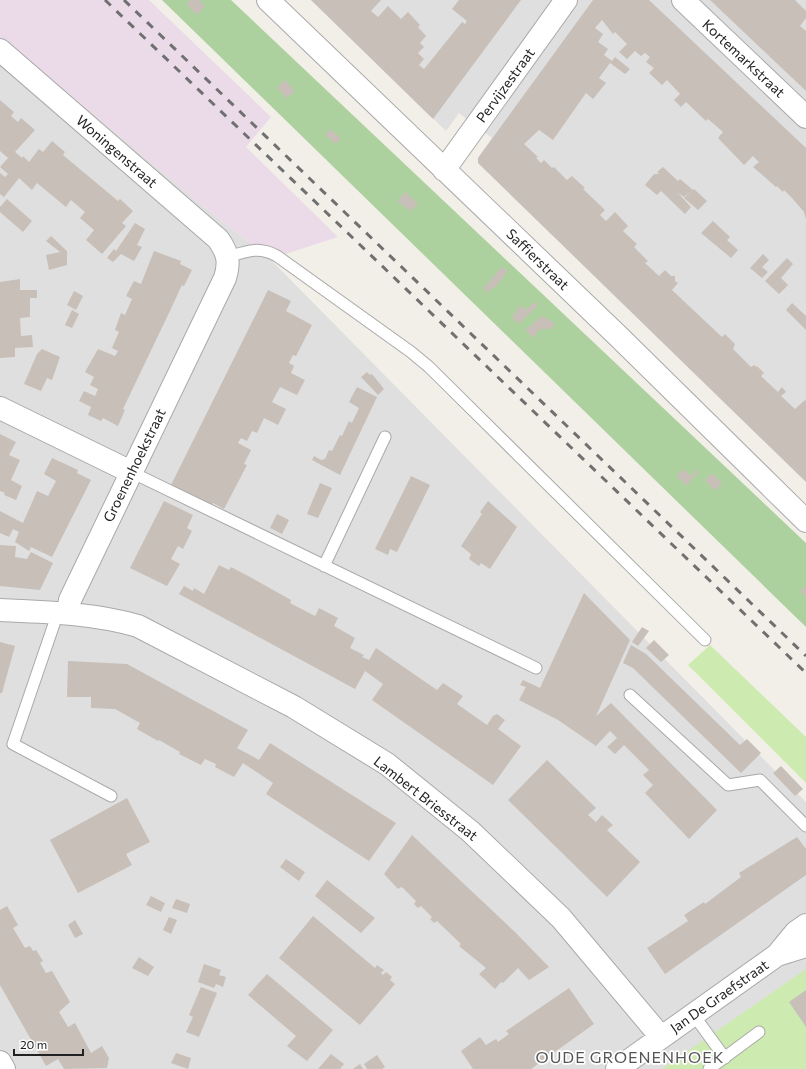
<svg xmlns="http://www.w3.org/2000/svg" width="806" height="1069" font-family="Commissioner,sans-serif">
	<style>
		.residential { fill: #e0dfdf }
		.industrial { fill: #ebdbe8 }
		.grass { fill: #cdebb0 }
		.forest { fill: #add19e }
		.building { fill: #c7bfb8 }
		.lines { fill: none; stroke-linecap: round; stroke-linejoin: round }
		.lane-casing { stroke: #a9a9a9; stroke-width: 13 }
		.street-casing { stroke: #a9a9a9; stroke-width: 24 }
		.lane { stroke: #fff; stroke-width: 11 }
		.street { stroke: #fff; stroke-width: 22 }
		.rail { stroke: #707070; stroke-width: 3; stroke-dasharray: 8 8; stroke-linecap: butt }
		.labels { text-anchor: middle; dominant-baseline: central; stroke-width: 3.5; stroke-linejoin: round; paint-order: stroke }
		.street-label { font-size: 14px; fill: #222; stroke: #fff }
		.quarter-label { font-size: 16px; letter-spacing: 1px; fill: #555; stroke: #fff }
	</style>
	<rect width="100%" height="100%" fill="#f2efe9"/>
	<path class="residential" d="M311 0H806V481L478 163V158L492 138 459 113 446 131Z
		M0 43 28 67 32 62 198 202 270 259 806 802V1069H0Z"/>
	<path class="industrial" d="M0 0H149L271 117 246 147 338 237 270 259 198 202 32 63 28 67 0 43Z"/>
	<path class="grass" d="M710 645 806 737V783L688 665Z
		M806 969V990L789 1002 806 1027V1069H662Z"/>
	<path class="forest" d="M162 0H231L806 543V627Z"/>
	<path class="building" d="M190 0H199L205 6 197 15 186 4Z
		M311 0H381L371 11 378 17 388 6 401 19 408 12 420 25 418 27 426 36 420 43 424 47 418 53 424 59 419 65 424 69 462 22 465 24 467 21 452 9 459 0H521L433 119Z
		M593 0H649L806 148V219L804 212 792 198 784 190 783 192 777 186 776 187 753 167 759 162 753 156 744 165 718 138 723 132 708 119 706 121 686 102 681 107 674 100 680 94 667 80 662 85 649 73 654 68 646 62 650 57 645 53 641 56 635 51 627 59 619 52 627 44 615 32 613 34 602 20 595 28 603 34 598 42 608 49 604 55 612 61 615 57 630 69 625 74 610 63 599 78 606 83 593 99 586 93 553 140 539 130 524 144 538 157 536 158 541 163 544 160 552 168 554 167 567 180 572 176 585 188 583 189 605 210 600 215 606 221 615 212 628 226 623 231 637 244 634 247 648 261 645 263 659 276 665 270 671 276H675V281L678 283 672 290 722 337 725 334 735 344 733 349 751 367 754 365 756 367 757 366 764 373 761 376 778 392 782 387 786 392 781 396 795 409 805 400 806 401V482L478 163V158Z
		M710 0H795L806 11V18L800 26 806 31V91Z
		M285 80 295 91 287 98 277 88Z
		M0 100 14 112 11 116 18 122 21 118 35 130 15 152 22 158 23 156 29 162 39 149 43 152 52 141 65 152 63 155 118 201 120 199 133 211 122 223 126 226 102 254 86 240 94 230 80 218 85 212 71 200 66 207 37 183 32 190 19 178 4 197 0 194V173L5 177 8 174 0 167 8 158 0 151Z
		M330 129 341 138 336 144 325 135Z
		M663 167 678 181 680 179 693 190 694 189 707 201 698 210 684 198 691 191 684 197 678 193 691 207 685 214 661 191 657 195 645 185 654 174H659L657 172Z
		M406 192 418 204 410 211 397 201Z
		M7 199 32 221 23 232 0 212V207Z
		M713 221 730 237 727 240 738 250 731 258 701 233Z
		M135 223 145 229 137 245 142 247 134 261 121 254 113 262 107 258 114 249 116 251Z
		M51 236 67 251V265L49 270 46 255 60 252 46 241Z
		M154 251 181 261 180 264 192 270 184 286 182 285 168 315 123 409 125 410 118 426 103 418 101 421 88 415 91 407 79 401 84 391 95 396 98 389 90 385 94 377 85 372 98 349 115 356 118 351 112 348 119 332 115 330 121 313 125 315 132 299 126 296 134 281 141 284Z
		M763 254 769 260 762 267 768 272 762 278 750 268Z
		M787 258 793 264 781 278 788 285 779 294 765 281Z
		M502 267 507 271 505 275 495 288 493 287 487 293 483 288Z
		M20 279V290H37V298H30V317L20 318 21 336 32 335 33 347 15 348V357L0 358V282Z
		M268 290 291 301 286 311 312 325 296 356 293 355 289 363 294 366 291 373 305 380 297 395 280 387 272 402 286 409 278 425 264 418 257 433 252 431 247 441 241 438 238 443 251 450 244 464 247 465 224 509 213 503 212 505 171 485Z
		M74 291 83 296 76 310 67 305Z
		M534 302 538 305 519 324 512 317 521 305 526 310Z
		M792 303 806 316V330L786 310Z
		M72 310 79 314 72 328 65 325Z
		M542 316 555 323 552 329H540L533 338 525 330Z
		M42 349 60 357 52 380 47 378 41 391 24 384 37 354Z
		M367 372 370 375 372 374 384 389 378 395 361 377Z
		M357 387 377 397 340 475 312 460 314 456 321 460 325 459 329 450 332 451 340 435 342 436 349 421 352 423 359 408 349 402Z
		M0 434 16 442 9 455 20 460 11 480 22 486 16 500 4 495 5 493 0 491Z
		M52 458 78 470 77 473 91 480 52 557 31 547 29 551 15 542 19 532 13 529 9 537 0 533V511L23 523 37 491 48 496 56 481 44 474Z
		M683 469 691 476 696 470 699 472 691 480 688 479 691 482 687 486 676 476Z
		M712 473 722 483 715 491 705 480Z
		M411 476 430 485 397 552 390 549 388 555 375 549Z
		M320 483 332 488 318 518 307 514Z
		M164 501 193 515 187 528 192 531 183 549 178 546 171 559 180 564 167 586 130 568Z
		M488 501 517 527 490 569 481 563 479 566 469 559 471 554 461 546 482 514 480 512Z
		M277 514 289 520 282 534 270 528Z
		M0 545 16 546 15 557 27 559 31 552 53 563 40 590 0 586Z
		M219 565 229 570 231 567 250 577 291 600 290 603 315 616 319 608 338 618 334 626 355 638 350 648 364 655 362 657 369 660 376 648 437 690 443 683 463 696 457 704 487 725 493 716 497 714 505 720 498 729 521 746 493 785 372 700 383 684 365 671 355 689 179 594 184 586 193 591 194 588 204 594Z
		M806 586V597L800 591Z
		M584 593 630 640 596 716 611 703 717 810 689 839 645 793 653 785 643 775 649 770 610 731 596 746 558 720 519 700 526 687 520 685 523 680 540 688Z
		M642 627 649 631 638 646 632 642Z
		M654 640 669 655 661 662 646 648Z
		M0 642 15 646 2 693H0Z
		M631 645 646 654 740 745 747 739 761 753 741 773 633 668 623 663Z
		M68 661 127 664 248 730 237 748 259 760 270 743 396 823 369 861 266 794 273 783 243 763 234 777 215 767 216 764 205 759 201 765 179 754 180 752 159 740 158 741 137 729 140 723 115 709 91 708V697H67Z
		M617 738 624 745 615 754 607 747Z
		M547 760 596 808 588 815 596 822 602 815 613 825 607 830 640 862 607 897 508 800Z
		M781 766 803 789 795 796 773 773Z
		M127 798 150 842 126 854 132 865 78 893 50 840Z
		M412 835 515 932 549 967 529 980 518 968 503 983 501 982 495 989 479 974 486 968 459 946 461 944 437 921 434 923 430 919 432 917 421 906 418 908 414 904 416 901 403 888 401 887 398 889 384 874Z
		M797 837 806 849V875L665 974 647 948 688 921 684 915 704 902 705 904 741 877 739 873Z
		M286 859 305 872 299 881 280 867Z
		M327 880 375 918 361 933 315 896Z
		M151 896 165 903 161 912 146 905Z
		M176 899 190 904 187 913 172 908Z
		M7 906 18 925 13 928 25 948 30 946 33 951 36 950 43 961 40 963 46 973 52 971 70 1002 59 1012 68 1027 75 1023 91 1053 102 1046 109 1058 107 1068 64 1069 58 1059 46 1066 0 985V910Z
		M313 916 375 968 377 965 384 970 381 973 383 975 386 972 392 977 390 980 395 984 360 1025 279 958Z
		M169 917 177 920 171 934 163 930Z
		M75 920 83 934 75 938 68 925Z
		M139 957 154 967 148 976 132 968Z
		M204 964 221 970 219 975 226 977 223 987 216 984 214 988 198 982Z
		M267 974 333 1030 307 1061 287 1046 296 1036 248 995Z
		M201 987 217 993 199 1037 186 1032 193 1017 189 1015Z
		M569 988 594 1024 531 1069H473L461 1051 480 1037 486 1045 496 1039 498 1042 509 1034 506 1031Z
		M806 990V1027L789 1002Z
		M176 1053 191 1058 188 1069 171 1063Z
		M331 1054 344 1064 340 1069H318Z
		M377 1055 385 1067 382 1069H367L364 1064Z
		M360 1064 363 1069H353Z"/>
	<g class="lines">
		<defs>
			<path id="lane" d="M228 257C247 251 259 246 277 256L411 352 429 367 705 640
				M131 472 536 668
				M324 566 385 437
				M55 612 54 624 13 744 111 796
				M630 695 728 785 760 780 806 826
				M693 1014 725 1058
				M709 1069 759 1032"/>
			<path id="street" d="M268 0 617 335 806 521
				M683 0 806 117
				M0 50 218 239C228 253 230 262 225 278L70 600 68 613
				M444 170 566 0
				M0 408 131 472
				M0 610C46 612 93 613 138 626L294 707 387 764 470 831 561 918 661 1037
				M777 955 796 932 806 925
				M0 1062 4 1069
				M617 1069 777 955 806 946"/>
		</defs>
		<use href="#lane" class="lane-casing"/>
		<use href="#street" class="street-casing"/>
		<use href="#lane" class="lane"/>
		<use href="#street" class="street"/>
		<path class="rail" d="M105 0 806 673
			M124 0 806 656"/>
	</g>
	<g class="labels">
		<g class="street-label">
			<text transform="translate(744 58) rotate(43)">Kortemarkstraat</text>
			<text transform="translate(505 85) rotate(-54)">Pervijzestraat</text>
			<text transform="translate(117 151) rotate(41)">Woningenstraat</text>
			<text transform="translate(538 259) rotate(44)">Saffierstraat</text>
			<text transform="translate(134 465) rotate(-64)">Groenenhoekstraat</text>
			<text transform="translate(426 798) rotate(38)">Lambert Briesstraat</text>
			<text transform="translate(719 996) rotate(-35)">Jan De Graefstraat</text>
		</g>
		<g class="quarter-label">
			<text x="630" y="1056">OUDE GROENENHOEK</text>
		</g>
	</g>
	<path d="M14 1049v6h69v-6" fill="none" stroke="#222222" stroke-width="2"/>
	<text x="20" y="1049" font-size="12" fill="#222222" stroke="#ffffff" stroke-width="3" paint-order="stroke">20 m</text>
</svg>
